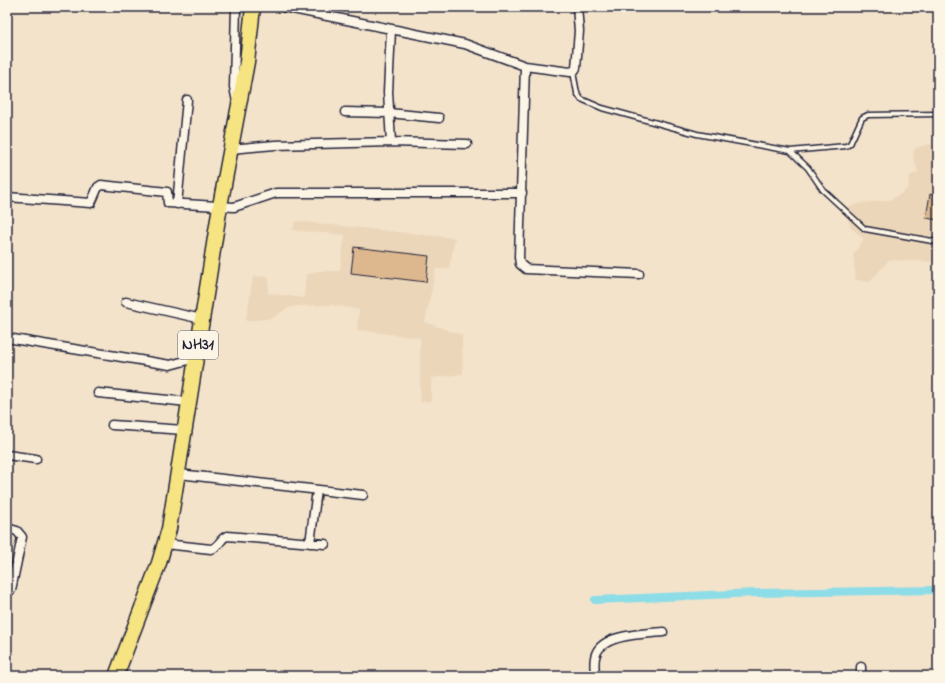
<svg xmlns="http://www.w3.org/2000/svg" width="945" height="683" font-family="'Indie Flower',sans-serif">
	<style>
		.built { fill: #ecd6b9 }
		.lines { fill: none; stroke-linecap: round; stroke-linejoin: round }
		.canal { stroke: #8cdde7; stroke-width: 8 }
		.building { fill: #ddb88e; stroke: #22223b }
		.service-casing { stroke: #22223b; stroke-width: 7 }
		.minor-casing { stroke: #22223b; stroke-width: 11 }
		.trunk-casing { stroke: #22223b; stroke-width: 17 }
		.service { stroke: #fcf5e5; stroke-width: 4 }
		.minor { stroke: #fcf5e5; stroke-width: 8 }
		.trunk { stroke: #f6e381; stroke-width: 14 }
		.labels { text-anchor: middle; dominant-baseline: central; stroke-width: 3; stroke-linejoin: round; paint-order: stroke }
		.shield { fill: #fcf5e5; stroke: #63616e; stroke-width: 1 }
		.shield-label { font-size: 16px; font-weight: bold; fill: #22223b }
	</style>
	<rect width="100%" height="100%" fill="#f3e3cb"/>
	<filter id="ink" filterUnits="userSpaceOnUse"><feTurbulence type="fractalNoise" baseFrequency=".025" numOctaves="2"/><feDisplacementMap in="SourceGraphic" scale="8" xChannelSelector="R" yChannelSelector="G"/><feConvolveMatrix kernelMatrix="1 2 1 2 8 2 1 2 1" color-interpolation-filters="sRGB"/></filter>
	<g filter="url(#ink)">
		<path class="built" d="M930 144 938 149V262L889 260 870 282 856 280 853 255 864 239 851 228 844 208 862 203 889 200 901 194 908 188 910 175 918 173 913 155 915 148Z
			M296 221 455 238 449 269H436L425 322 462 335 463 374 431 378V401L420 402V338L357 330 359 310 333 305 297 306 286 309 273 318 246 321 253 276 269 277 268 293 304 298 306 275 318 271H340L345 235 292 230Z"/>
		<g class="lines">
			<path class="canal" d="M595 600 756 593 938 590"/>
		</g>
		<path class="building" d="M930 194 938 196V220L926 218Z
			M354 247 429 256 426 282 351 273Z"/>
		<g class="lines">
			<defs>
				<path id="service" d="M573 72 577 93 581 99 602 108 697 134 790 151 808 168 823 190 865 229 938 242
					M790 151 846 146 850 144 862 118 868 115 938 114"/>
				<path id="minor" d="M236 7 234 87 237 102
					M283 7 465 44 525 66 570 72 574 71 576 68 579 31 577 7
					M525 66 519 257 520 264 526 269 639 274
					M345 112 389 113 439 118
					M391 142 388 92 391 30
					M230 149 275 145 391 142 467 144
					M7 197 91 203 98 187 101 185 167 192 168 203 234 207 276 193H522
					M177 204 187 100
					M126 302 202 319
					M7 338 170 365 196 358
					M98 393 188 402
					M112 425 184 430
					M7 455 36 459
					M179 474 363 495
					M7 528 17 531 22 537 11 590
					M310 543 317 490
					M165 544 211 549C220 547 220 538 227 536L325 544
					M861 667V676
					M595 676C595 669 593 661 596 654 603 634 644 634 663 632"/>
				<path id="trunk" d="M116 676 159 563 169 529 220 206 247 62 253 7"/>
			</defs>
			<use href="#service" class="service-casing"/>
			<use href="#minor" class="minor-casing"/>
			<use href="#trunk" class="trunk-casing"/>
			<use href="#service" class="service"/>
			<use href="#minor" class="minor"/>
			<use href="#trunk" class="trunk"/>
		</g>
	</g>
	<g class="labels">
		<rect class="shield" x="178" y="331" width="40" height="28" rx="3"/>
		<g class="shield-label">
			<text x="198" y="345">NH31</text>
		</g>
	</g>
	<rect width="945" height="683" fill="none" stroke="#fcf5e5" stroke-width="24"/>
	<rect x="12" y="12" width="921" height="659" fill="none" stroke="#22223b" stroke-width="1.5" filter="url(#ink)"/>
</svg>
